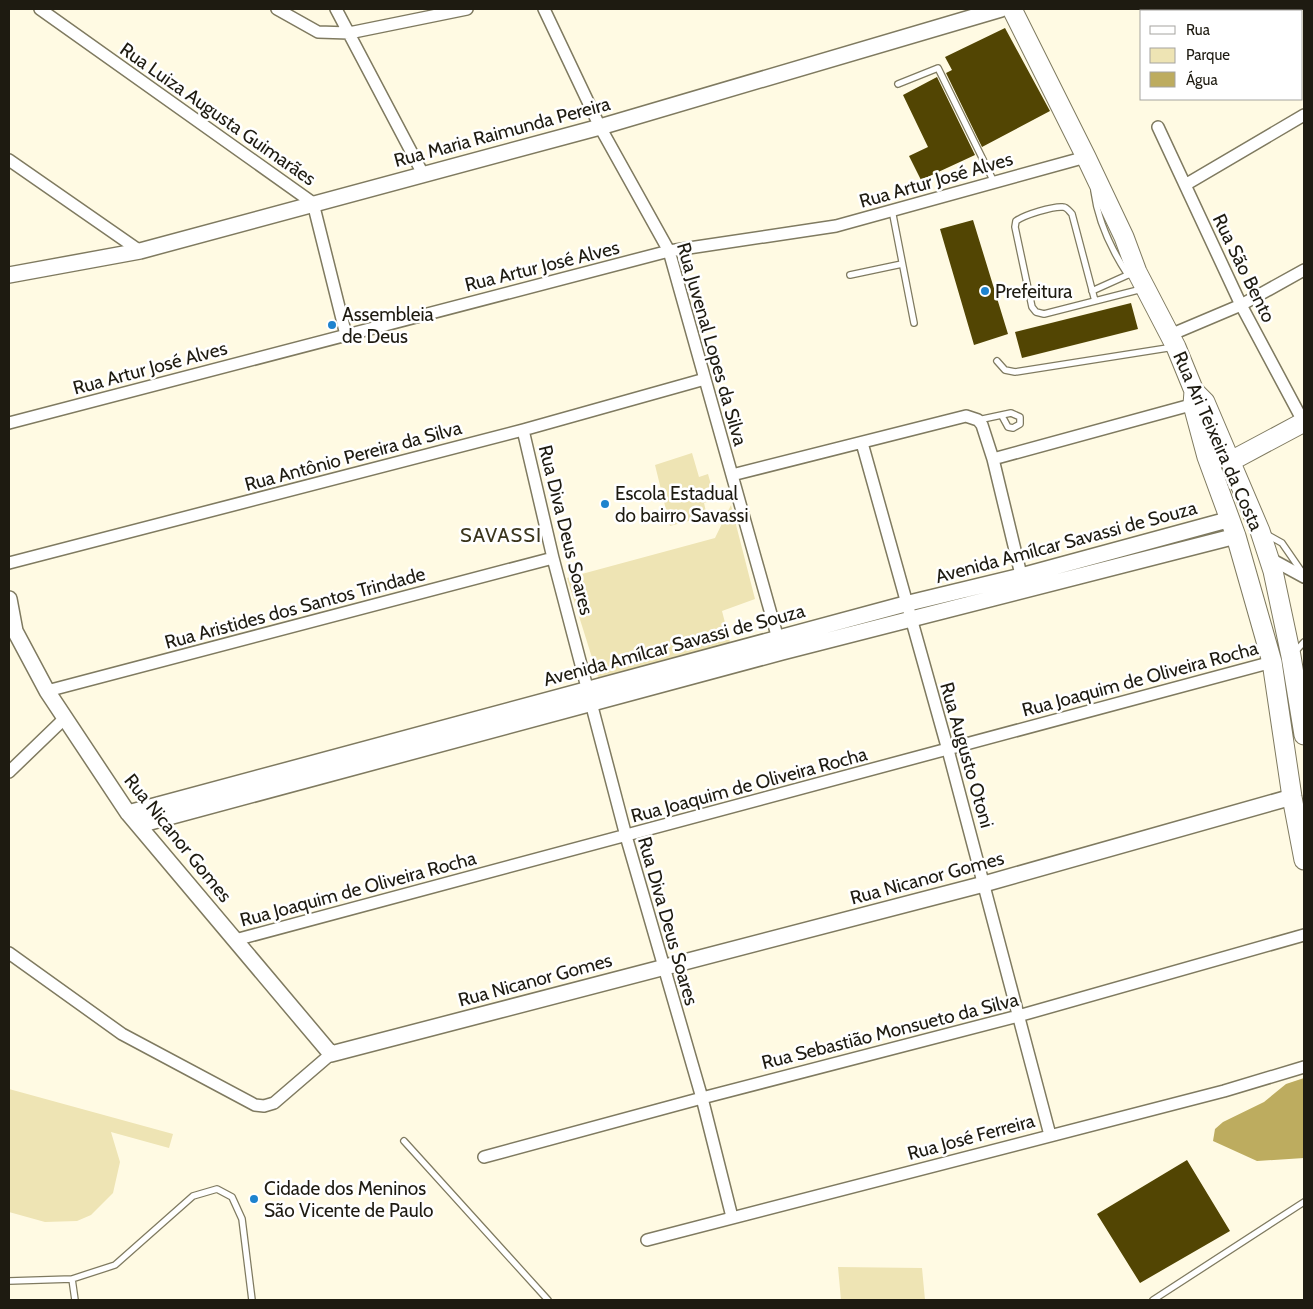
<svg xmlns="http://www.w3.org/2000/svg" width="1313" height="1309" font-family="Cabin,sans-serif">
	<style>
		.green { fill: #eee4b4 }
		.water { fill: #bdac5f }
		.building { fill: #524503 }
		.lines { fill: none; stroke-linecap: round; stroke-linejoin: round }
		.service-casing { stroke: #7f7a60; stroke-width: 8 }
		.minor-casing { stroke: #7f7a60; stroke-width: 14 }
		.tertiary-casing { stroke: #7f7a60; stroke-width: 18 }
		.trunk-casing { stroke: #7f7a60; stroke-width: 21 }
		.service { stroke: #fff; stroke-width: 5.5 }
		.minor { stroke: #fff; stroke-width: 11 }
		.tertiary { stroke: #fff; stroke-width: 15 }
		.trunk { stroke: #fff; stroke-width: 19 }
		.poi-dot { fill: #1e83ce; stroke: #fff; stroke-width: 2 }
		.labels { text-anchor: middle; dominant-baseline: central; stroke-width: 5; stroke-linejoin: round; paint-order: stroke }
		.street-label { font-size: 19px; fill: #1e1b11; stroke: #fff }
		.poi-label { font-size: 19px; fill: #1e1b11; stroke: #fff; text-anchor: start }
		.neighbourhood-label { font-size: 20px; letter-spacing: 1px; fill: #3a351d; stroke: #fff }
	</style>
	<rect width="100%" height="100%" fill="#fffae3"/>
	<path class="green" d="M692 453 699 477 708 474 715 499 704 503 707 516 670 526 655 465Z
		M731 505 755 599 722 611 731 646 599 680 567 578 715 538Z
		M9 1089 173 1134 169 1148 111 1132 120 1162 113 1193 91 1215 77 1221 45 1222 9 1212Z
		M838 1267 922 1268 925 1300H841Z"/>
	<path class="water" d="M1304 1078V1158L1257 1161 1213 1141 1215 1129 1223 1122 1264 1102 1286 1084Z"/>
	<path class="building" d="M1005 28 1050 111 982 147 946 73 952 70 945 57Z
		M937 77 975 155 921 180 909 156 928 147 903 95Z
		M973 220 1008 334 974 345 940 229Z
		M1131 303 1138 329 1022 358 1015 332Z
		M1187 1160 1230 1231 1140 1283 1097 1214Z"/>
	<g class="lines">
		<defs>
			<path id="service" d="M898 84 938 68 994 182
				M1094 191C1098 222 1111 249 1128 275
				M892 210 914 323
				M850 275 902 264
				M1092 291 1132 273
				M1095 301 1072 214C1069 211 1067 207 1063 207 1053 206 1024 215 1016 221L1015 227 1032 307 1036 312 1044 314 1142 289
				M997 361 1005 370 1015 372 1174 347
				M978 420 1011 413 1020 417V424L1013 428 1008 427 1002 416
				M1266 534 1282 543 1302 572
				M1294 653 1304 642
				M404 1141 548 1300
				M72 1279 75 1300
				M9 1281 72 1279 115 1265 193 1196 217 1189 232 1197 242 1219 252 1300
				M1153 1300 1304 1202"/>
			<path id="minor" d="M40 9 313 203 346 335
				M277 9 318 32 349 33 467 9
				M336 9 423 174
				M544 9 600 127 669 251 780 646
				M1158 127 1241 305 1304 423
				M9 160 140 251
				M1185 185 1304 115
				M1170 335 1241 305 1304 270
				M9 423 669 251 836 226 1086 157
				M523 430 553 558 626 836 702 1098 732 1217
				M862 443 948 750 1050 1135
				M993 459 1198 403
				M732 475 966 416 978 420 982 425 993 459 1023 583
				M1269 558 1304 577
				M9 563 523 430 705 379
				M47 691 553 558
				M9 772 65 718
				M235 940 1272 662
				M9 953 122 1034 255 1105 264 1106 274 1103 331 1054
				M484 1157 702 1098 1018 1016 1304 935
				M647 1240 1224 1091 1304 1067"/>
			<path id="tertiary" d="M9 275 140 251 600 127 1001 9
				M9 599 15 631 47 691 128 813 331 1054 984 884 1292 797
				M128 813 905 604 1021 576 1231 519
				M139 825 782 652 1236 536"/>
			<path id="trunk" d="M1012 9 1086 157 1124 237 1137 272 1176 347 1194 391 1205 402 1260 531 1273 571 1291 656 1304 735
				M1194 391 1193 405 1207 457 1236 536 1272 662 1292 797 1304 860
				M1231 461 1304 422"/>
		</defs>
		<use href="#service" class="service-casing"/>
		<use href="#minor" class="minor-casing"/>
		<use href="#tertiary" class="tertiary-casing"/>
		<use href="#trunk" class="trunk-casing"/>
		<use href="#service" class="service"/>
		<use href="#minor" class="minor"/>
		<use href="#tertiary" class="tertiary"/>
		<use href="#trunk" class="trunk"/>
	</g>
	<g class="poi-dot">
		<circle cx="985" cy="291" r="5"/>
		<circle cx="332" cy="325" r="5"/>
		<circle cx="605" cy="504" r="5"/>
		<circle cx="254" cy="1199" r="5"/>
	</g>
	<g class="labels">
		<g class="street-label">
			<text transform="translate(218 114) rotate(35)">Rua Luiza Augusta Guimarães</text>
			<text transform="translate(502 132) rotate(-15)">Rua Maria Raimunda Pereira</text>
			<text transform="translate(936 180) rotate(-16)">Rua Artur José Alves</text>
			<text transform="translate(542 266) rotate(-14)">Rua Artur José Alves</text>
			<text transform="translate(1244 268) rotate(64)">Rua São Bento</text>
			<text transform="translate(712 344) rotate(74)">Rua Juvenal Lopes da Silva</text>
			<text transform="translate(150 368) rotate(-15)">Rua Artur José Alves</text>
			<text transform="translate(1218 441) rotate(66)">Rua Ari Teixeira da Costa</text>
			<text transform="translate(353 456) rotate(-15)">Rua Antônio Pereira da Silva</text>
			<text transform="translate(566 530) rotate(76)">Rua Diva Deus Soares</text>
			<text transform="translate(1066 542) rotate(-15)">Avenida Amílcar Savassi de Souza</text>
			<text transform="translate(295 608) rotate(-15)">Rua Aristides dos Santos Trindade</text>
			<text transform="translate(674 645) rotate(-15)">Avenida Amílcar Savassi de Souza</text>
			<text transform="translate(1140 679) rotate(-15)">Rua Joaquim de Oliveira Rocha</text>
			<text transform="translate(967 755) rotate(74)">Rua Augusto Otoni</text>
			<text transform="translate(749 785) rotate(-15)">Rua Joaquim de Oliveira Rocha</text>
			<text transform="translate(178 838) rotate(51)">Rua Nicanor Gomes</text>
			<text transform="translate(927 878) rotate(-15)">Rua Nicanor Gomes</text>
			<text transform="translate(358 889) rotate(-15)">Rua Joaquim de Oliveira Rocha</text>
			<text transform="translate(668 921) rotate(74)">Rua Diva Deus Soares</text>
			<text transform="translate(535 980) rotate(-15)">Rua Nicanor Gomes</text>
			<text transform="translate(890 1031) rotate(-14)">Rua Sebastião Monsueto da Silva</text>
			<text transform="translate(971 1137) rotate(-15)">Rua José Ferreira</text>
		</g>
		<g class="poi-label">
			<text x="995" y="291">Prefeitura</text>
			<text x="342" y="314">Assembleia<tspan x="342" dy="22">de Deus</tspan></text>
			<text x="615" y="493">Escola Estadual<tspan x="615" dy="22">do bairro Savassi</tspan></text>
			<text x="264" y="1188">Cidade dos Meninos<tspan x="264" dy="22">São Vicente de Paulo</tspan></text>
		</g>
		<g class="neighbourhood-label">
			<text x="501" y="535">SAVASSI</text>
		</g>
	</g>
	<rect width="1313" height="1309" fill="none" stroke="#1e1b11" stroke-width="20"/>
	<rect x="1140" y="10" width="162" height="90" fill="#ffffff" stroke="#a5a4a0"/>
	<rect x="1150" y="26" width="25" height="8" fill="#ffffff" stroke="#a5a4a0"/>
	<text x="1186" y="35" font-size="15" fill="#1e1b11">Rua</text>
	<rect x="1150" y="48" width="25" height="15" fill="#eee4b4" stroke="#a5a4a0"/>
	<text x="1186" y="60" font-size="15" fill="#1e1b11">Parque</text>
	<rect x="1150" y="72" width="25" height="15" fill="#bdac5f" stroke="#a5a4a0"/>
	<text x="1186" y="85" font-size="15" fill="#1e1b11">Água</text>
</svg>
